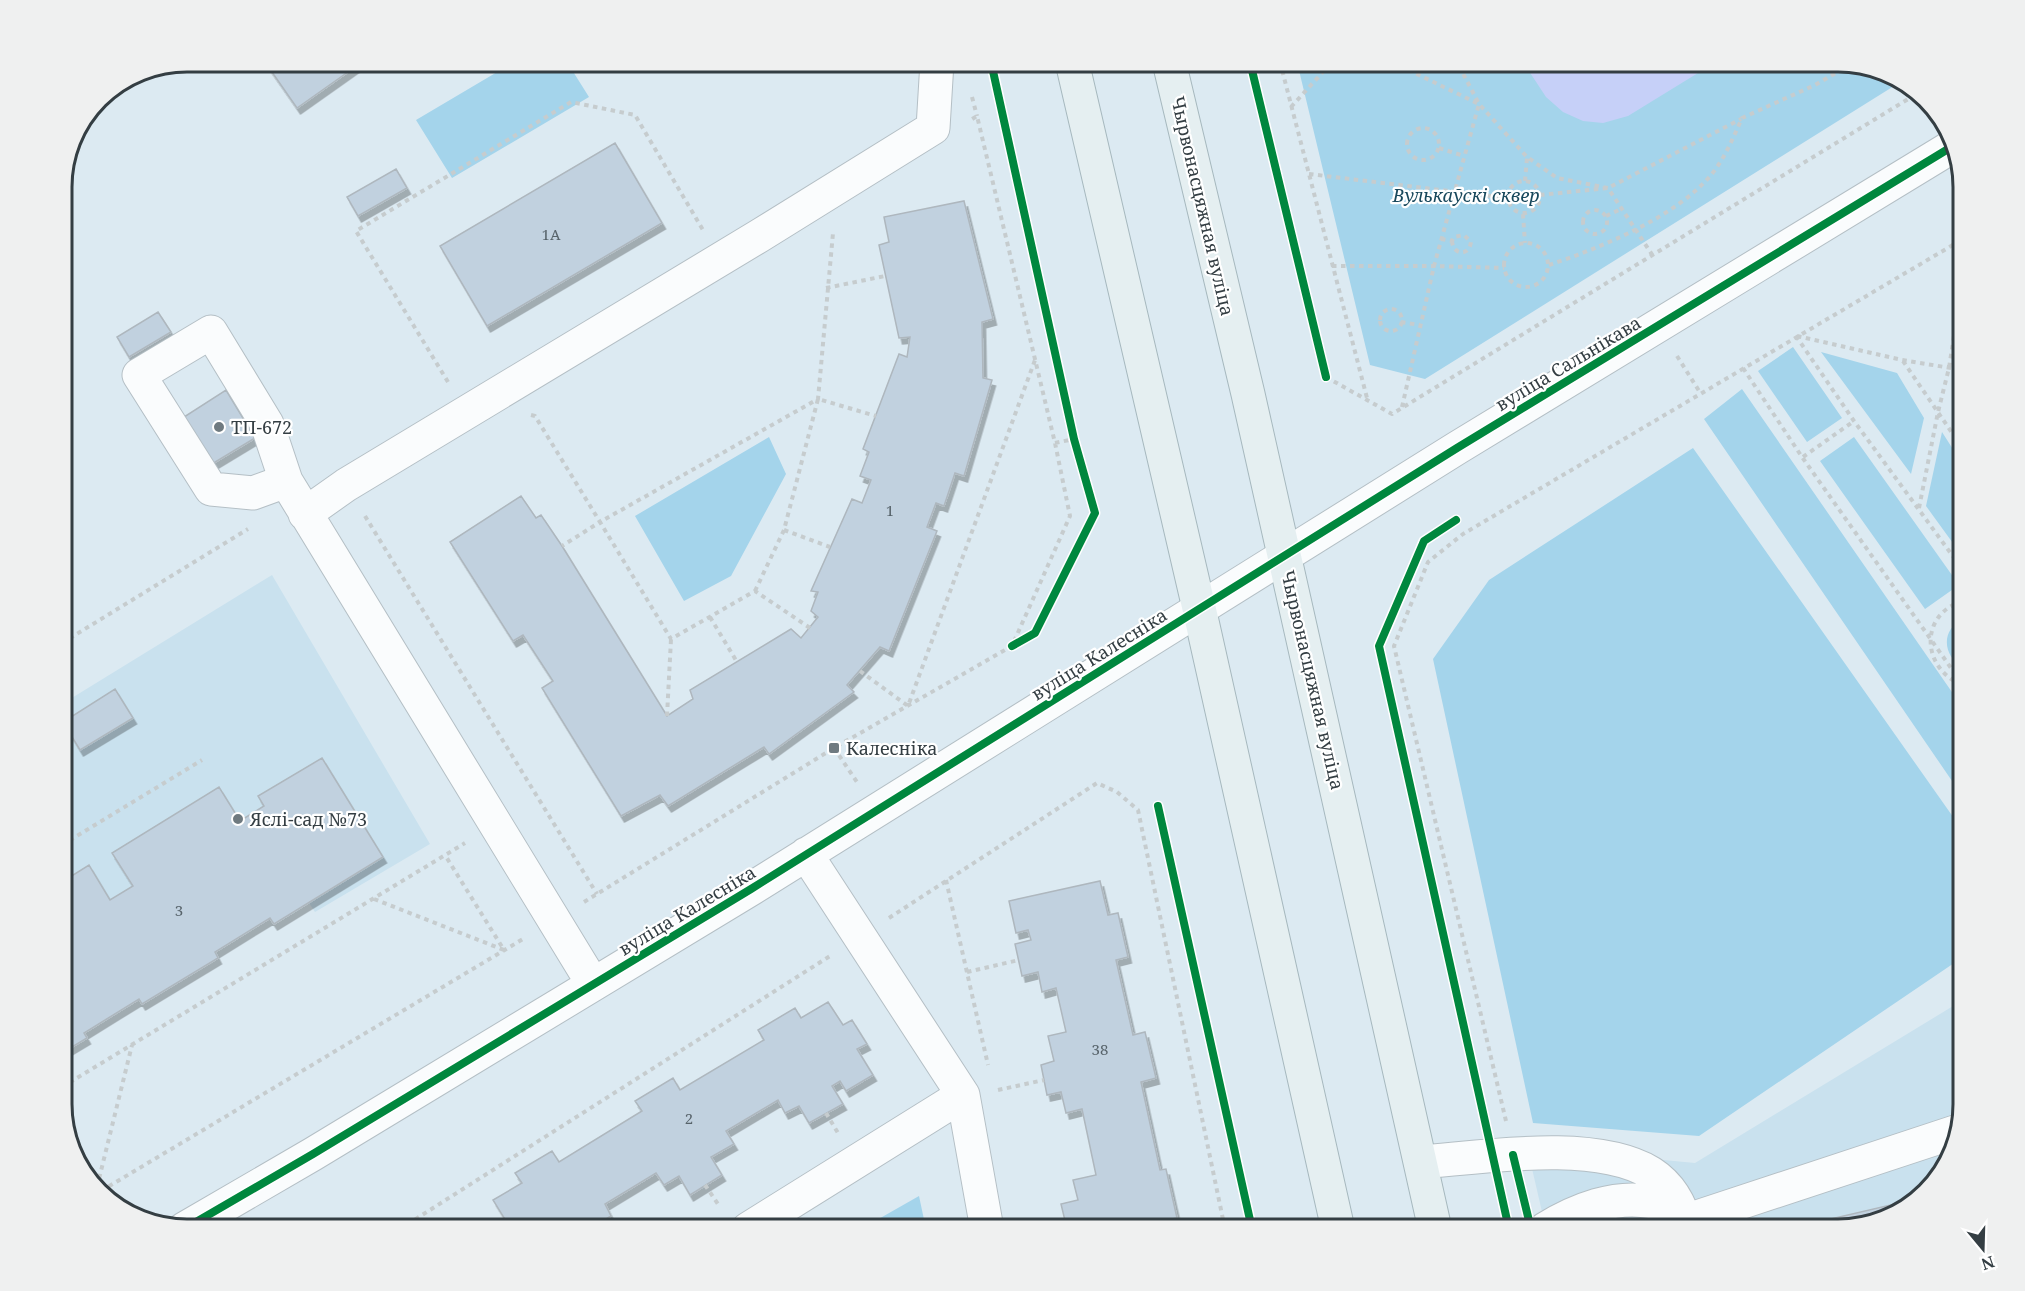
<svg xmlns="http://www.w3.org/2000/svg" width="2025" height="1291" font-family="'Noto Serif',serif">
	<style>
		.built { fill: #c9e1ee }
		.green { fill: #a4d4eb }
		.water { fill: #c6d0f8 }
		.building { fill: #c1d1df; stroke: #aeb7be; stroke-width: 1.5; filter: url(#shadow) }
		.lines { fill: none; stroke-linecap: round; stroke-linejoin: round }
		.minor-casing { stroke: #b4bfc5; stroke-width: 35 }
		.major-casing { stroke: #a6b8be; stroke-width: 35 }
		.path { stroke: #c6ccce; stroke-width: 4; stroke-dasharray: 4.5 4.5; stroke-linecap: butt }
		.minor { stroke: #fafcfd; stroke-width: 33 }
		.major { stroke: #e5eff1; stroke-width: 33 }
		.cycleway-casing { stroke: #fff; stroke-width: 11 }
		.cycleway { stroke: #00873e; stroke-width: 8 }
		.poi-dot { fill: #6f7a80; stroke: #fff; stroke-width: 2 }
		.labels { text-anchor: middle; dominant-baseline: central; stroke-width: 4.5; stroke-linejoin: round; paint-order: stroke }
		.number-label { font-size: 15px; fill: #57636a }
		.park-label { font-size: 18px; font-style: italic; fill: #18485c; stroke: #fff }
		.street-label { font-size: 18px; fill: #343e43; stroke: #fff }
		.poi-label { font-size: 18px; fill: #343e43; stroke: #fff; text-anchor: start }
		.rim { fill: none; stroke: #343e43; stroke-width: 3 }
	</style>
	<defs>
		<filter id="shadow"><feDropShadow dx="3.5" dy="6" stdDeviation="0" flood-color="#0004"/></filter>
	</defs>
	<rect width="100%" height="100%" fill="#dceaf2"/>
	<path class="built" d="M272 575 430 844 315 912 309 903 274 924 270 918 215 952 218 958 142 1004 139 999 84 1033 87 1038 62 1053V704Z
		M1963 1000V1105L1943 1174 1901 1213 1839 1229H1546L1527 1147 1695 1163Z"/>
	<path class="green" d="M546 62H567L589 97 452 178 416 120 509 65 526 72Z
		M1297 62H1838L1902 81 1425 379 1370 365Z
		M1793 347 1842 418 1807 442 1758 371Z
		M1821 352 1897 373 1924 418 1911 474Z
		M1742 389 1963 708V797L1704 419Z
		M1942 432 1963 465V557L1926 506Z
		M769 437 786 474 731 576 684 601 635 516Z
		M1854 437 1959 585 1925 609 1820 461Z
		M1693 448 1963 831V957L1699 1136 1533 1123 1433 659 1489 580Z
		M1963 619V668C1943 656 1940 630 1963 619Z
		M919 1196 926 1229H861Z"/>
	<path class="water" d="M1523 62H1741L1698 73 1628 116 1603 123 1583 121 1563 112 1546 97Z"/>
	<path class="building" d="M265 62H362L297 108Z
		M615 143 662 223 487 326 440 246Z
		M396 169 407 188 358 216 347 197Z
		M964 201 993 319 982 322 983 378 992 380 964 476 955 473 944 506 936 503 927 527 937 531 889 651 880 647 847 685 854 692 769 754 764 747 668 806 660 795 621 816 542 688 553 681 523 635 513 641 450 542 521 496 536 518 541 515 562 546 667 716 693 699 690 690 791 629 801 638 818 617 811 611 818 592 811 591 852 499 862 503 871 480 860 476 869 452 863 449 899 354 907 357 910 337 899 338 879 245 889 242 884 217Z
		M158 312 171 332 129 357 117 337Z
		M226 390 255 438 212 464 184 417Z
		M115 689 133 718 80 750 63 722Z
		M322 758 383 857 274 924 270 918 215 952 218 958 142 1004 139 999 84 1033 87 1038 62 1053V882L89 865 110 900 133 886 112 853 219 787 240 821 264 806 258 796Z
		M1100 881 1108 915 1118 913 1128 957 1116 960 1133 1035 1145 1032 1156 1078 1141 1082 1160 1170 1166 1169 1177 1218 1166 1220 1168 1229H1067L1061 1204 1078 1200 1073 1180 1096 1175 1082 1109 1066 1113 1061 1092 1047 1095 1041 1065 1054 1061 1048 1036 1066 1032 1056 988 1042 992 1038 972 1022 976 1015 944 1031 940 1028 930 1016 933 1009 901Z
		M828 1002 843 1025 852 1020 867 1044 857 1049 873 1075 846 1091 840 1081 832 1086 843 1104 809 1123 799 1106 785 1113 778 1100 726 1131 734 1144 711 1157 722 1175 690 1195 679 1176 664 1185 656 1173 605 1204 611 1216 591 1228 592 1229H511L493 1200 522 1183 515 1173 552 1151 559 1162 642 1111 635 1101 673 1078 680 1090 764 1040 758 1030 795 1008 801 1018Z
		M1916 1199 1901 1213 1839 1229H1788Z"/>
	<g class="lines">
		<defs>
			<path id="minor" d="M286 481 253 493 211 489 139 375 211 332 267 424 286 481 593 984
				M305 514 346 485 759 236 933 128 937 62
				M806 854 963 1095 987 1229
				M1421 1162C1484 1157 1595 1139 1651 1173 1671 1186 1682 1207 1687 1229
				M1685 1221 1955 1132
				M184 1229 313 1154 751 889 1457 448 1953 146
				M748 1229 963 1095
				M1545 1229C1576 1210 1616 1194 1652 1202 1665 1205 1675 1213 1685 1221"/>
			<path id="major" d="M1072 62 1199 608 1338 1229
				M1169 62 1248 394 1435 1229"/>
		</defs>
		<use href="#minor" class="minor-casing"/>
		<use href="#major" class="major-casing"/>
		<path class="path" d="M1280 62 1367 398
			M1392 62 1479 104 1527 157 1557 178 1608 188 1653 256
			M972 97 977 116
			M1291 107 1332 62
			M1407 144a16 16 0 1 1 32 0a16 16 0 1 1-32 0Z
			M1439 148 1464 156
			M1309 174 1507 198
			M1508 197a16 16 0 1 1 32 0a16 16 0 1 1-32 0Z
			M1525 181 1527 158
			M1540 195 1608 188 1741 119
			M1583 222a12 12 0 1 1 24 0a12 12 0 1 1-24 0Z
			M1523 214 1525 243
			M1606 216 1621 209
			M1441 239 1452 241 1454 237 1464 235 1471 242C1469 257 1453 255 1452 241
			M1504 265a22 22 0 1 1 44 0a22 22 0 1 1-44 0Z
			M1549 265C1600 248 1676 217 1711 175 1725 158 1733 138 1742 118L1815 85 1850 65
			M1332 266H1434L1504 268
			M826 288 885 276
			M1380 320a11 11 0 1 1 22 0a11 11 0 1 1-22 0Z
			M1401 322 1420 325
			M1796 336 1854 421 1963 570
			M1797 336 1902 360 1963 370
			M1677 356 1701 394
			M1903 361 1963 449
			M1743 368 1802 457 1963 685
			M1326 377 1392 414 1918 93
			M448 382 356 231 571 102 635 115 703 230
			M1402 407 1434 266 1479 104 1457 62
			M531 415 535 416 600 522 562 546
			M1055 443 1074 439
			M1803 457 1854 421
			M1919 508 1938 412 1949 368 1963 278
			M365 516 597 894
			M784 530 830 547
			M755 591 784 530 818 399 876 416
			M710 617 737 662
			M810 628 755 591 671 639 600 522 818 399 833 233
			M62 643 248 529
			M860 671 908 706 1035 360
			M1962 685C1921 668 1919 614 1963 601
			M667 716 671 639
			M834 748 857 782
			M62 845 202 760
			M946 880 988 1065
			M374 899 504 950 445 855
			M584 902 834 748 1012 646 1070 516 1055 443 977 116 969 121
			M889 918 1097 783 1117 792 1138 810 1225 1229
			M967 972 1019 960
			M62 1087 465 843
			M998 1090 1044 1080
			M826 1113 838 1133
			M1506 1121 1394 646 1428 562 1463 534 1963 239
			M76 1160 83 1172
			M705 1185 720 1207
			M97 1187 132 1045
			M101 1191 523 939
			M400 1229 830 956
			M700 1229 713 1222
			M1026 1229 1065 1221"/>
		<use href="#minor" class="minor"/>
		<use href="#major" class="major"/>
		<defs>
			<path id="cycleway" d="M991 62 1074 439 1095 513 1035 633 1012 646
				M1250 62 1326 377
				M1456 520 1424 541 1379 646 1509 1229
				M1158 806 1252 1229
				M1513 1155 1531 1229
				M184 1229 313 1154 751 889 1457 448 1953 146"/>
		</defs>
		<use href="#cycleway" class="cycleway-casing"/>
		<use href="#cycleway" class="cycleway"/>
	</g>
	<g class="poi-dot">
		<circle cx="219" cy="427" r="6"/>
		<rect x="828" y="742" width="12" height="12" rx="3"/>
		<circle cx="238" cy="819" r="6"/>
	</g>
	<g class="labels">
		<g class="number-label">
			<text x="551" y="234">1А</text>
			<text x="890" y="510">1</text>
			<text x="179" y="910">3</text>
			<text x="1100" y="1049">38</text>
			<text x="689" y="1118">2</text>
		</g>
		<g class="park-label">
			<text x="1466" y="195">Вулькаўскі сквер</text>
		</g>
		<g class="street-label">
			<text transform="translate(1203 206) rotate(77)">Чырвонасцяжная вуліца</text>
			<text transform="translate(1568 363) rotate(-31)">вуліца Сальнікава</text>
			<text transform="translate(1099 654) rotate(-32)">вуліца Калесніка</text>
			<text transform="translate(1313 680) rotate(77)">Чырвонасцяжная вуліца</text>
			<text transform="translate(687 910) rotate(-31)">вуліца Калесніка</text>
		</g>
		<g class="poi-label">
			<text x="231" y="427">ТП-672</text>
			<text x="846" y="748">Калесніка</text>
			<text x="250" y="819">Яслі-сад №73</text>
		</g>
	</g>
	<path d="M0 0H2025V1291H0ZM187 72H1838A115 115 0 0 1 1953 187V1104A115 115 0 0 1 1838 1219H187A115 115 0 0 1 72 1104V187A115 115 0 0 1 187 72Z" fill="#eff0f0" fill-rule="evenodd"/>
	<path class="rim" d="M187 72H1838A115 115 0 0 1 1953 187V1104A115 115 0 0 1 1838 1219H187A115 115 0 0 1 72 1104V187A115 115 0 0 1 187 72Z"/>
	<g transform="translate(1983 1249) rotate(161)" stroke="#ffffff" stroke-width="4.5" paint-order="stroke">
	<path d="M0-4.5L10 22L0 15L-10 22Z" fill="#343e43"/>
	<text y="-9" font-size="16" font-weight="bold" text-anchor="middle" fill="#343e43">N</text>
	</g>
</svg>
